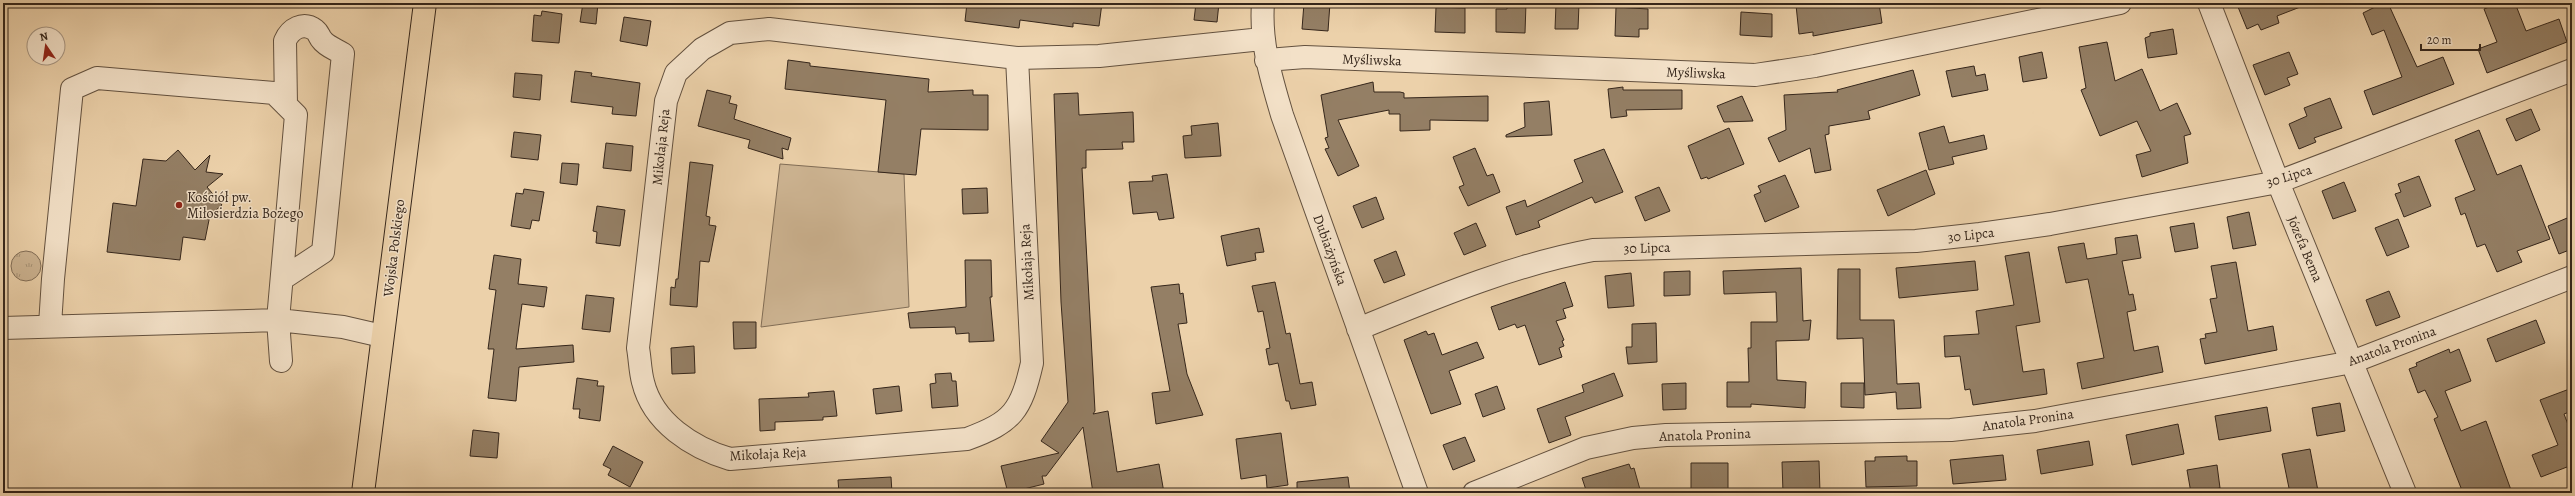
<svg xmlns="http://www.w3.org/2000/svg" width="2575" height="496" font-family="Alegreya,serif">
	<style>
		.grass { fill: url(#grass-tufts); stroke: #816d56 }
		.green { fill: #cdb492; stroke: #816d56 }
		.building { fill: #947f65; stroke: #35261b }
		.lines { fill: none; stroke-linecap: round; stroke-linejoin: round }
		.minor-casing { stroke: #63513f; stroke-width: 24 }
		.major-casing { stroke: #35261b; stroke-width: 24 }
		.minor { stroke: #f3e1c8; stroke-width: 22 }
		.major { stroke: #ecd1aa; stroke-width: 22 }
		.poi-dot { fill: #8f2418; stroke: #f3e1c8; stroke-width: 1.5 }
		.labels { text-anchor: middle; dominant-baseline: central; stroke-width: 3; stroke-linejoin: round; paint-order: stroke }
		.street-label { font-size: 14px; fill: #35261b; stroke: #f3e1c8 }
		.poi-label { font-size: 14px; fill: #35261b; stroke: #f3e1c8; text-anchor: start }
	</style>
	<defs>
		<pattern id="grass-tufts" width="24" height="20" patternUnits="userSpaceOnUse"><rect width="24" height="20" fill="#cdb492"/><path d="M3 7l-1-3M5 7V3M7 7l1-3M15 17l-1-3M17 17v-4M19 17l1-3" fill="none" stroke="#a79276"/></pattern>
	</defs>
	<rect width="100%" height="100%" fill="#ecd1aa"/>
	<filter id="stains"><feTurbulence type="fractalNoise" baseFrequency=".005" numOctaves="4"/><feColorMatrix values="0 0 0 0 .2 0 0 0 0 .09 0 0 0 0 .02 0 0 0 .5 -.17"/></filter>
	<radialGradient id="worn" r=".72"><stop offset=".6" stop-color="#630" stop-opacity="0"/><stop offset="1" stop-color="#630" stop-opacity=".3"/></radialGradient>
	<path class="grass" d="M11 266a15 15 0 1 1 30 0a15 15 0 1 1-30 0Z"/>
	<path class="green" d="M780 164 904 174 909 307 761 327Z"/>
	<path class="building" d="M583 3H598L596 24 580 22Z
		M967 3H1102L1099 26 1073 23V27L1020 20 1019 28 965 21Z
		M1196 3H1219L1217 22 1194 20Z
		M1304 3H1330L1328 31 1302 29Z
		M1507 3H1526L1525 33 1496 32V9H1507Z
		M1808 3H1819L1820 7 1835 3H1879L1882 23 1813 36V32L1799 34 1796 5Z
		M2249 3H2308V4L2277 16 2279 23 2261 30 2258 24 2247 29 2238 7Z
		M2383 3H2388L2417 67 2443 57 2454 84 2373 115 2364 91 2402 77 2384 30 2372 35 2363 13Z
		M2487 3H2515L2526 31 2559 19 2567 42 2487 73 2478 49 2497 42 2484 9 2489 7Z
		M1556 4H1579L1578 29H1555Z
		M1436 7 1465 8V33L1435 32Z
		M1616 7 1648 9V29H1639V37L1615 36Z
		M542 11 562 14 559 43 532 41 534 15 541 16Z
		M1741 12 1772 14V37L1740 35Z
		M624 17 651 21 647 46 620 41Z
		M2173 29 2177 54 2148 58 2145 38 2150 36V33Z
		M2107 42 2115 81 2142 69 2160 111 2177 103 2191 134 2184 136 2188 163 2142 177 2136 155 2151 151 2137 121 2100 136 2081 90 2086 88 2079 47Z
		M2042 52 2047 78 2023 82 2019 57Z
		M2289 52 2298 74 2287 78 2290 85 2265 95 2253 65Z
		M788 60 810 63V66L929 79 928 92 973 90V95H988V130L921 129 916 175 878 172 886 100 785 89Z
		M1974 66 1976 76 1985 74 1988 90 1952 97 1946 71Z
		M1913 70 1920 95 1868 111 1870 119 1829 126V134L1825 135 1831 170 1815 173 1810 148 1779 162 1768 138 1786 130 1784 95 1838 92 1837 90Z
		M575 71 592 73 591 76 640 83 636 116 612 114 613 107 571 102Z
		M515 73 542 75 540 100 513 97Z
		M1373 82 1374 92H1400L1404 93V98L1488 96V121L1430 120V130L1400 131V114H1389V110L1338 120 1359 166 1338 176 1325 149 1329 148 1325 138 1328 137 1321 95Z
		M1623 87V90H1682V109L1626 110 1627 116 1611 118 1608 89Z
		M707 90 731 96 729 103 737 105 734 119 791 138 788 150 782 148 783 159 748 148 750 140 698 126Z
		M1078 93 1079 115 1133 112 1134 142H1122L1123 149 1086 150V168H1082L1095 411 1093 414 1108 411 1117 472 1159 464 1164 493H1093L1083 427 1046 476H1042L1044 484 1008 493 1001 466 1059 453 1041 441 1068 402 1061 302 1054 94Z
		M1742 96 1753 121 1724 122 1717 106Z
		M2330 98 2342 128 2314 138 2316 142 2299 149 2289 124 2307 116 2304 108Z
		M1549 101 1552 135 1506 137V135L1525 127 1524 103Z
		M2531 109 2540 130 2516 141 2506 119Z
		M1218 123 1221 156 1185 158 1183 136 1192 135 1191 126Z
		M1944 126 1949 143 1984 135 1987 149 1952 157 1954 164 1929 170 1919 133Z
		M1729 128 1744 164 1708 179 1707 177 1701 179 1688 146Z
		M2479 130 2497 175 2521 165 2550 239 2517 251 2522 262 2497 272 2485 244 2477 247 2465 213 2461 215 2455 198 2475 190 2455 140Z
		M514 132 541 135 538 160 511 157Z
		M606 143 633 146 631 171 603 168Z
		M1475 148 1487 176 1493 174 1500 192 1468 206 1459 187 1464 185 1453 157Z
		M1604 149 1623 192 1595 203 1592 197 1538 221 1540 227 1516 235 1506 207 1525 200 1527 207 1583 182 1574 160Z
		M178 150 195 170 210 155 206 172 223 174 207 187 222 205 210 215 205 240 183 237 180 260 107 252 113 203 136 206 143 159 166 161Z
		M690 162 713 165 706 216 710 217 709 225 716 226 709 262 700 261 697 307 670 305 671 287 675 288 676 279H678Z
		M562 163 579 164 577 185 560 183Z
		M1926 170 1935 194 1888 216 1877 190Z
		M1167 174 1174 218 1159 220 1157 212 1133 214 1129 182 1153 181 1152 176Z
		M1785 175 1799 207 1765 222 1754 195 1761 192 1758 186Z
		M2419 176 2431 206 2404 217 2395 194 2401 192 2398 184Z
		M2344 182 2356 211 2333 219 2322 191Z
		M1659 187 1670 211 1645 221 1635 197Z
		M987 188 988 213 963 214 962 189Z
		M524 189 544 192 539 221 532 220 530 229 511 226 516 193 523 194Z
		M1376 197 1384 219 1362 228 1353 206Z
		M597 206 625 210 620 246 596 243 597 232 593 231Z
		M2249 212 2256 245 2233 249 2227 217Z
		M2572 216V249L2559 254 2548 226Z
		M2398 219 2409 247 2387 256 2375 228Z
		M1476 223 1486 246 1464 255 1454 233Z
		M2194 223 2198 248 2175 252 2170 227Z
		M1259 228 1264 252 1255 253 1256 260 1227 266 1221 236Z
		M2137 235 2141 258 2122 261 2129 295 2133 294 2136 310 2127 312 2134 351 2158 346 2163 372 2082 389 2077 363 2104 358 2088 279 2066 283 2058 247 2084 243 2087 259 2117 254 2115 238Z
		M1396 251 1405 275 1384 283 1374 260Z
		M2029 252 2040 322 2016 326 2023 372 2044 369 2047 394 1973 405 1970 389 1965 390 1960 356 1945 357 1944 336 1979 334 1976 311 2014 305 2005 256Z
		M494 255 521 259 518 284 547 287 544 307 522 304 516 349 573 345 574 362 519 367 516 401 488 398 494 349H488L496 290 489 289Z
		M965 260H991L992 297H990L994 341 969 342V333L956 334 955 327 910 328 908 313 966 307Z
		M1975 261 1978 290 1899 298 1896 268Z
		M2236 262 2248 331 2273 326 2277 350 2205 364 2200 339 2206 338 2205 334 2217 332 2210 299 2217 298 2211 266Z
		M1801 268 1803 321 1811 320 1809 340 1776 341 1777 380 1806 382 1805 408 1751 404V407H1727V382H1749L1748 348H1751V322H1777L1776 292 1724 294 1723 271Z
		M1838 269H1860V320H1894L1897 384 1919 383 1921 408 1897 409 1896 392 1865 395 1863 338 1837 339Z
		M1690 271V295L1664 296V272Z
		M1631 273 1634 306 1608 308 1605 276Z
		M1275 282 1286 334 1290 333 1300 384 1312 382 1316 405 1291 409 1289 401H1286L1278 363 1269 365 1266 349 1270 348 1263 311 1258 312 1252 286Z
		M1565 282 1573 306 1563 309 1566 318 1556 321 1564 340 1562 341 1564 346 1559 348 1562 357 1539 365 1525 325 1517 328 1515 324 1499 330 1491 307Z
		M1179 284 1180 294 1183 293 1187 323 1178 324 1187 374 1203 415 1156 424 1152 393 1170 391 1151 287Z
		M2389 291 2400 317 2376 326 2366 300Z
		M586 295 614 298 610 332 582 329Z
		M2536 320 2545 343 2496 362 2487 339Z
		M733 322H756V348L734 349Z
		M1656 323 1657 362 1628 364 1626 347H1632V324Z
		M1426 331 1428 335 1434 333 1442 355 1477 342 1484 358 1449 371 1461 404 1431 414 1404 340Z
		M694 346 695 373 672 374 671 348Z
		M2449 349 2450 353 2459 349 2471 381 2445 391 2461 431 2486 421 2511 490 2502 493H2463L2434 419 2438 417 2425 390 2418 393 2409 369 2417 366 2416 363Z
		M951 373 952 381H956L958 406 932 408 930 384 936 383 935 374Z
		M1614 373 1623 396 1565 417 1571 435 1549 443 1537 409 1584 392 1582 385Z
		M577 378 598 381 597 386H604L600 421 579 418 580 409H573Z
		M1686 383V409L1663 410 1662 384Z
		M1841 383H1864V408L1841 407Z
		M899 386 902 411 876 414 873 389Z
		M1497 386 1505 409 1483 417 1475 394Z
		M2572 388V411L2564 414 2572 435V478L2567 467 2541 477 2532 455 2558 445 2540 400Z
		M834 391 837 416 823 417V420L775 422V430L760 431 759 399 809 397 808 393Z
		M2340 403 2345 431 2317 436 2312 408Z
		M2267 407 2271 431 2219 440 2215 416Z
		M2178 424 2184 454 2132 465 2126 435Z
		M473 430 499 433 497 458 470 456Z
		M1281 433 1288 485 1267 488 1266 475 1241 479 1236 439Z
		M1465 437 1475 461 1453 470 1443 445Z
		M2089 441 2093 465 2041 474 2037 450Z
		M613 446 643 462 630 487 608 475 611 469 603 465Z
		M2310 449 2318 491 2290 493 2282 454Z
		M2003 455 2006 480 1953 484 1950 460Z
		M1907 456V461H1917V486L1866 487 1865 461H1875V457Z
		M1819 461 1820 493H1783L1782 462Z
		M1691 463H1728V493H1691Z
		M1629 464 1631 469 1634 468 1641 493H1587L1582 478Z
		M2217 465 2220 488 2191 493 2187 470Z
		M891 477 892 493H839L838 480Z
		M1348 477 1350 493H1297V482Z"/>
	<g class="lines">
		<defs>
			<path id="minor" d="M1263 3C1260 43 1271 77 1282 115L1417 493
				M2209 3 2278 182 2405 493
				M1017 58 1032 363C1021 411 1013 422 967 439L730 459C693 448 653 423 643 382 640 371 640 359 638 348L666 101 676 73 702 49 730 33 769 29 1017 58 1099 56 1262 39
				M1266 60 1305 57 1755 75 1815 66 2120 3
				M282 279 323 252 343 54C337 50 326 46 322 40 319 37 319 33 315 30 303 21 290 29 285 41L286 105
				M50 325 53 279 72 89 97 78 274 93 296 115 278 320 281 361
				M3 328 278 320 343 327 382 336
				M1358 329C1434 298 1512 265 1593 250L1916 241 1980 234 2050 224 2278 182 2572 70
				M1474 493 1586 448 1633 438 1666 435 1951 430 2035 421 2352 362 2572 277"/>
			<path id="major" d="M363 493 425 3"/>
		</defs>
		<use href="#minor" class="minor-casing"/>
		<use href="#major" class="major-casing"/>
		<use href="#minor" class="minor"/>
		<use href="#major" class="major"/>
	</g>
	<circle class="poi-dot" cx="179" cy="205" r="4"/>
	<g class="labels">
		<g class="street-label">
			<text transform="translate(1372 60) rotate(2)">Myśliwska</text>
			<text transform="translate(1696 73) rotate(2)">Myśliwska</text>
			<text transform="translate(661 147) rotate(-84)">Mikołaja Reja</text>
			<text transform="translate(2289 176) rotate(-17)">30 Lipca</text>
			<text transform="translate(1971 235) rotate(-7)">30 Lipca</text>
			<text transform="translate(394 248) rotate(-83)">Wojska Polskiego</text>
			<text transform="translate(1647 248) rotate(-2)">30 Lipca</text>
			<text transform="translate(2305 249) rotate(67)">Józefa Bema</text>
			<text transform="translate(1330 250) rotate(70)">Dubiażyńska</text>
			<text transform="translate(1027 262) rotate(-93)">Mikołaja Reja</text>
			<text transform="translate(2392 346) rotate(-20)">Anatola Pronina</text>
			<text transform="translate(2028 420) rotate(-8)">Anatola Pronina</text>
			<text transform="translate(1705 435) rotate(-2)">Anatola Pronina</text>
			<text transform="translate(768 454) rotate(-3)">Mikołaja Reja</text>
		</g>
		<g class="poi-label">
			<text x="187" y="197">Kościół pw.<tspan x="187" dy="16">Miłosierdzia Bożego</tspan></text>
		</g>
	</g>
	<rect width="2575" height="496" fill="none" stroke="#ecd1aa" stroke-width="16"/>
	<rect x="4" y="4" width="2567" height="488" fill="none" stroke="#35261b" stroke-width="2"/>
	<rect x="8" y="8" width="2559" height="480" fill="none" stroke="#35261b"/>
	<g transform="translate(46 46) rotate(347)"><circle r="19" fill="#f3e1c8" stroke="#a79683"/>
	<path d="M0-3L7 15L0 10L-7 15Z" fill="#8f2418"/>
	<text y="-6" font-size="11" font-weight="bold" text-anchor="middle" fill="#35261b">N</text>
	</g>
	<path d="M2421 44v6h59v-6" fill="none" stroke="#35261b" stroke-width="2"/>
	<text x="2427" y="44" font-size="12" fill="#35261b" stroke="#f3e1c8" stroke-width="3" paint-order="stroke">20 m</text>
	<rect width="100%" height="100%" filter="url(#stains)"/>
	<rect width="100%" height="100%" fill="url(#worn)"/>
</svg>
